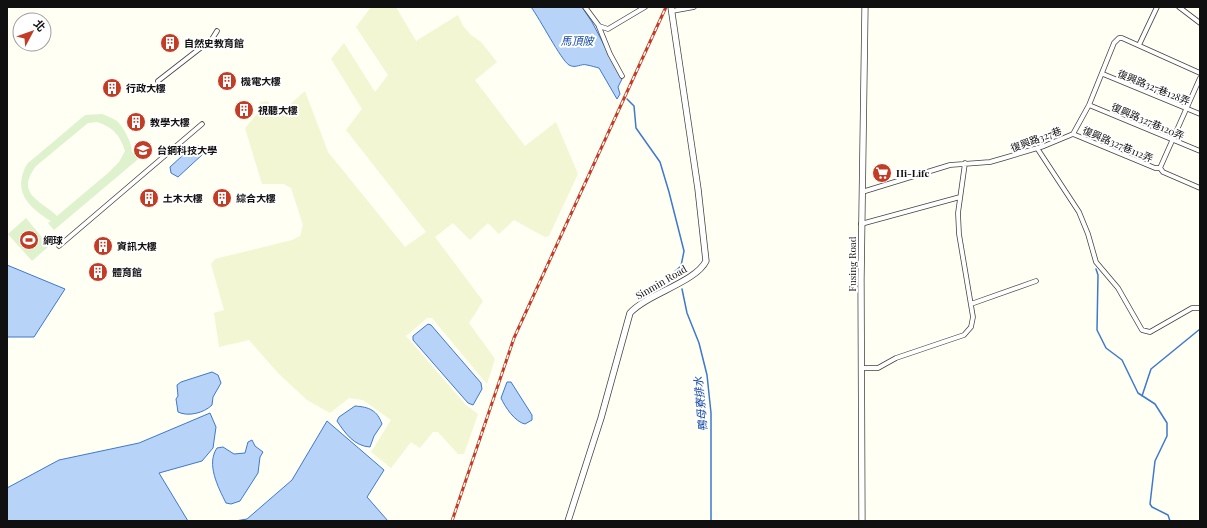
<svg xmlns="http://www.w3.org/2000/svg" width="1207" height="528" font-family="'Playfair Display','Noto Sans TC',serif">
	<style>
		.farmland { fill: #f2f6d3 }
		.pitch { fill: #def2ce; fill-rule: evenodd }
		.water { fill: #b7d3f7; stroke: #3d79cf }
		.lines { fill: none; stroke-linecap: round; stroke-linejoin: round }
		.stream { stroke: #3d79cf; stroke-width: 1.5 }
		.minor-casing { stroke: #434343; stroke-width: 5.5 }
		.tertiary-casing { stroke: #434343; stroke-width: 7 }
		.minor { stroke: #fff; stroke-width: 4 }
		.tertiary { stroke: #fff; stroke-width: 5.5 }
		.rail-casing { stroke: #c33c25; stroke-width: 3 }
		.rail { stroke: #fff; stroke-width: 1.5; stroke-dasharray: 4.5; stroke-linecap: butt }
		.labels { text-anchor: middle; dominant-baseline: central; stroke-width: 4; stroke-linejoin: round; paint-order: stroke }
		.poi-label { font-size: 10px; font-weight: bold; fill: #101010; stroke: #fff; text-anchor: start }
		.street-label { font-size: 10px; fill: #101010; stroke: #fff }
		.water-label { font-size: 11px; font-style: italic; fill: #164ba5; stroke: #fff }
	</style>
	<rect width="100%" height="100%" fill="#fffff3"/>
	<path class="farmland" d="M371 7H396L416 41 458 15 463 26 471 35 481 42 497 62 475 80 525 146 556 122 578 174 549 236 545 237 514 220 499 234 488 223 470 240 453 223 435 237 483 301 469 323 495 359 487 384 432 318H427L406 336 466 405 478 414 464 454H458L438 432H433L420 448 411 442 391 468 371 452 391 420 363 400 349 398 330 413 307 400 278 373 249 340 219 347 214 313 224 310 211 264 215 259 292 240 300 236 303 225 291 188 284 184H262L245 128 258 113 260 102 268 101 275 118 305 91 328 152 405 247 426 232 346 130 362 109 331 59 344 43 375 92 388 75 356 27Z"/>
	<path class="pitch" d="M102 114C107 116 113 118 117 121 124 128 132 143 132 153L138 148 143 155 54 230 48 223 51 221C28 207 12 191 27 164L85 115ZM97 122C113 127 120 135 125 151L119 162 108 173 57 216C40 200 15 194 36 166L88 123Z
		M26 218 49 246 32 261 8 234Z"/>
	<path class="water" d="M531 7H582L592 22 622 79 618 87 620 94 617 99 599 68C595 67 592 66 587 65 581 63 576 69 569 65 561 60 540 19 531 7Z
		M194 145 201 147 203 154 178 177 171 173 170 167Z
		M7 265 65 289 34 337H7Z
		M428 324 431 325 481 383 482 389 473 405 468 403 413 340V336Z
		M212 372 218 375 221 383 213 397 212 405C204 413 188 417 178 412L176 399 178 396 177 385 181 382Z
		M507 382H511L532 415V420L525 424C515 422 505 407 501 398Z
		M355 406C369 407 377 410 382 424L374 436 370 447C354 446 345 433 337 421L339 417Z
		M210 413 216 427 213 448 202 461 159 473 188 521H7V488L59 460 139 443Z
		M327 421 384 470 367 497 388 521H235L247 519 292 480Z
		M252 440 255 446 263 452 260 457 258 473 240 501 231 504 226 503C218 487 206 464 217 448L223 447 234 454 245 453 248 442Z"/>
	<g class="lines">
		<path class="stream" d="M627 99 634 106 636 128 660 162 669 192 684 251 681 266 673 273
			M1096 269 1098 275 1097 330 1106 348 1122 360 1138 393 1155 404 1167 423V436L1155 461 1150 504 1152 507 1168 515 1170 521
			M682 289 687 313 699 343 707 375 711 413V521
			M1142 396 1151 369 1200 329"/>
		<defs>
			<path id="minor" d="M585 7 599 26 608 29 645 7
				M1179 7 1200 23
				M672 11 694 7
				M599 27 610 54 622 76
				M1139 45 1157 7
				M1103 74 1200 114
				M158 81 212 39 217 31
				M1089 105 1200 151
				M1073 134 1155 168H1160L1163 172 1200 188
				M1037 148 1079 212 1088 234 1096 262 1118 288 1142 330 1150 332 1192 308H1200
				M1160 168 1200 78
				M862 192 950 165 990 162 1004 158 1044 146 1073 134 1089 105 1114 43 1119 38H1122L1200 73
				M861 224 960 197
				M59 246 202 124
				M971 304 1036 281
				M863 368H878L896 358 964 335 971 327 973 317 959 234 958 213 965 163"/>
			<path id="tertiary" d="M568 521 601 418 630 313C647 294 696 282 706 261L698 189 671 7
				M862 521 861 280 865 7"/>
		</defs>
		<use href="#minor" class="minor-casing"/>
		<use href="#tertiary" class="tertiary-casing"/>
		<use href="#minor" class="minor"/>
		<use href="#tertiary" class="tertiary"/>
		<defs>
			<path id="rail" d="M452 521 514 338 666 7"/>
		</defs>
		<use href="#rail" class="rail-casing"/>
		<use href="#rail" class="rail"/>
	</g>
	<defs>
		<symbol id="building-disc" viewBox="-11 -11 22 22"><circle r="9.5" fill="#c33c25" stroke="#fff"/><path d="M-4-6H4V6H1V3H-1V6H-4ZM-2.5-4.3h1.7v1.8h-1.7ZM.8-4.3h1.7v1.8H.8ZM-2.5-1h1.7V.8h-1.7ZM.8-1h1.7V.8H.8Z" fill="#fff"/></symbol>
		<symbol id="university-disc" viewBox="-11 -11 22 22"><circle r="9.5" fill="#c33c25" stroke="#fff"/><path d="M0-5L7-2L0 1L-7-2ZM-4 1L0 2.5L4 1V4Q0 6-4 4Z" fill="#fff"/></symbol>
		<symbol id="supermarket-disc" viewBox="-11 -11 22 22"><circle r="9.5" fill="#c33c25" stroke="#fff"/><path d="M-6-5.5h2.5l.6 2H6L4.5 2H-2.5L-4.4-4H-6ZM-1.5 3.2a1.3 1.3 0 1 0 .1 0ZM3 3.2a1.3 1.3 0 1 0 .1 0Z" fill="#fff"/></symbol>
		<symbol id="stadium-disc" viewBox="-11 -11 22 22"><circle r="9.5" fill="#c33c25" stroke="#fff"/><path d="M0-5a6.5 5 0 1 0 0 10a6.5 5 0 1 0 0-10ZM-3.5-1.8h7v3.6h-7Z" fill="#fff"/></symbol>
	</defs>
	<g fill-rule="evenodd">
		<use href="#building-disc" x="159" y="32" width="22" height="22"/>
		<use href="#building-disc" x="216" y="70" width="22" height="22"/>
		<use href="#building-disc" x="101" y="77" width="22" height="22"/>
		<use href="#building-disc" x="233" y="99" width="22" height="22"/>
		<use href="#building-disc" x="125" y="111" width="22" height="22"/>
		<use href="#university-disc" x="132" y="139" width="22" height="22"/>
		<use href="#supermarket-disc" x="871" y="162" width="22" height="22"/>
		<use href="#building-disc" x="138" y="187" width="22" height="22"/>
		<use href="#building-disc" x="211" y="187" width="22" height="22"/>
		<use href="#stadium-disc" x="18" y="229" width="22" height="22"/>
		<use href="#building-disc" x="92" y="235" width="22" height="22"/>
		<use href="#building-disc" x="87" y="261" width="22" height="22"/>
	</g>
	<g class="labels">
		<g class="poi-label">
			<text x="184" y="43">自然史教育館</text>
			<text x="241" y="81">機電大樓</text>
			<text x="126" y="88">行政大樓</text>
			<text x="258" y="110">視聽大樓</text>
			<text x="150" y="122">教學大樓</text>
			<text x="157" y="150">台鋼科技大學</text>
			<text x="896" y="173">Hi-Life</text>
			<text x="163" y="198">土木大樓</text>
			<text x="236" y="198">綜合大樓</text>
			<text x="43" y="240">網球</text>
			<text x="117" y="246">資訊大樓</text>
			<text x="112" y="272">體育館</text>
		</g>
		<g class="street-label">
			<text transform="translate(1154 87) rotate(22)">復興路327巷128弄</text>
			<text transform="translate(1148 121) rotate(23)">復興路327巷120弄</text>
			<text transform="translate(1036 139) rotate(-20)">復興路327巷</text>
			<text transform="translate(1118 144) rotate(23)">復興路327巷112弄</text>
			<text transform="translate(852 264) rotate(-90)">Fusing Road</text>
			<text transform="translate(661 282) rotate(-30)">Sinmin Road</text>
		</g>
		<g class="water-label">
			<text x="577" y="40">馬頂陂</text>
			<text transform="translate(700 404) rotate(-95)">鴨母寮排水</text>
		</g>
	</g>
	<rect width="1207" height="528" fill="none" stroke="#101010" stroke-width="16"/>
	<g transform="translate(32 32) rotate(49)"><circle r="19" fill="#ffffff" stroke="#9f9f9f"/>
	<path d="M0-3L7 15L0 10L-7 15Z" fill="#c33c25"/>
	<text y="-6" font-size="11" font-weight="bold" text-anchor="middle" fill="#101010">北</text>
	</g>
</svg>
